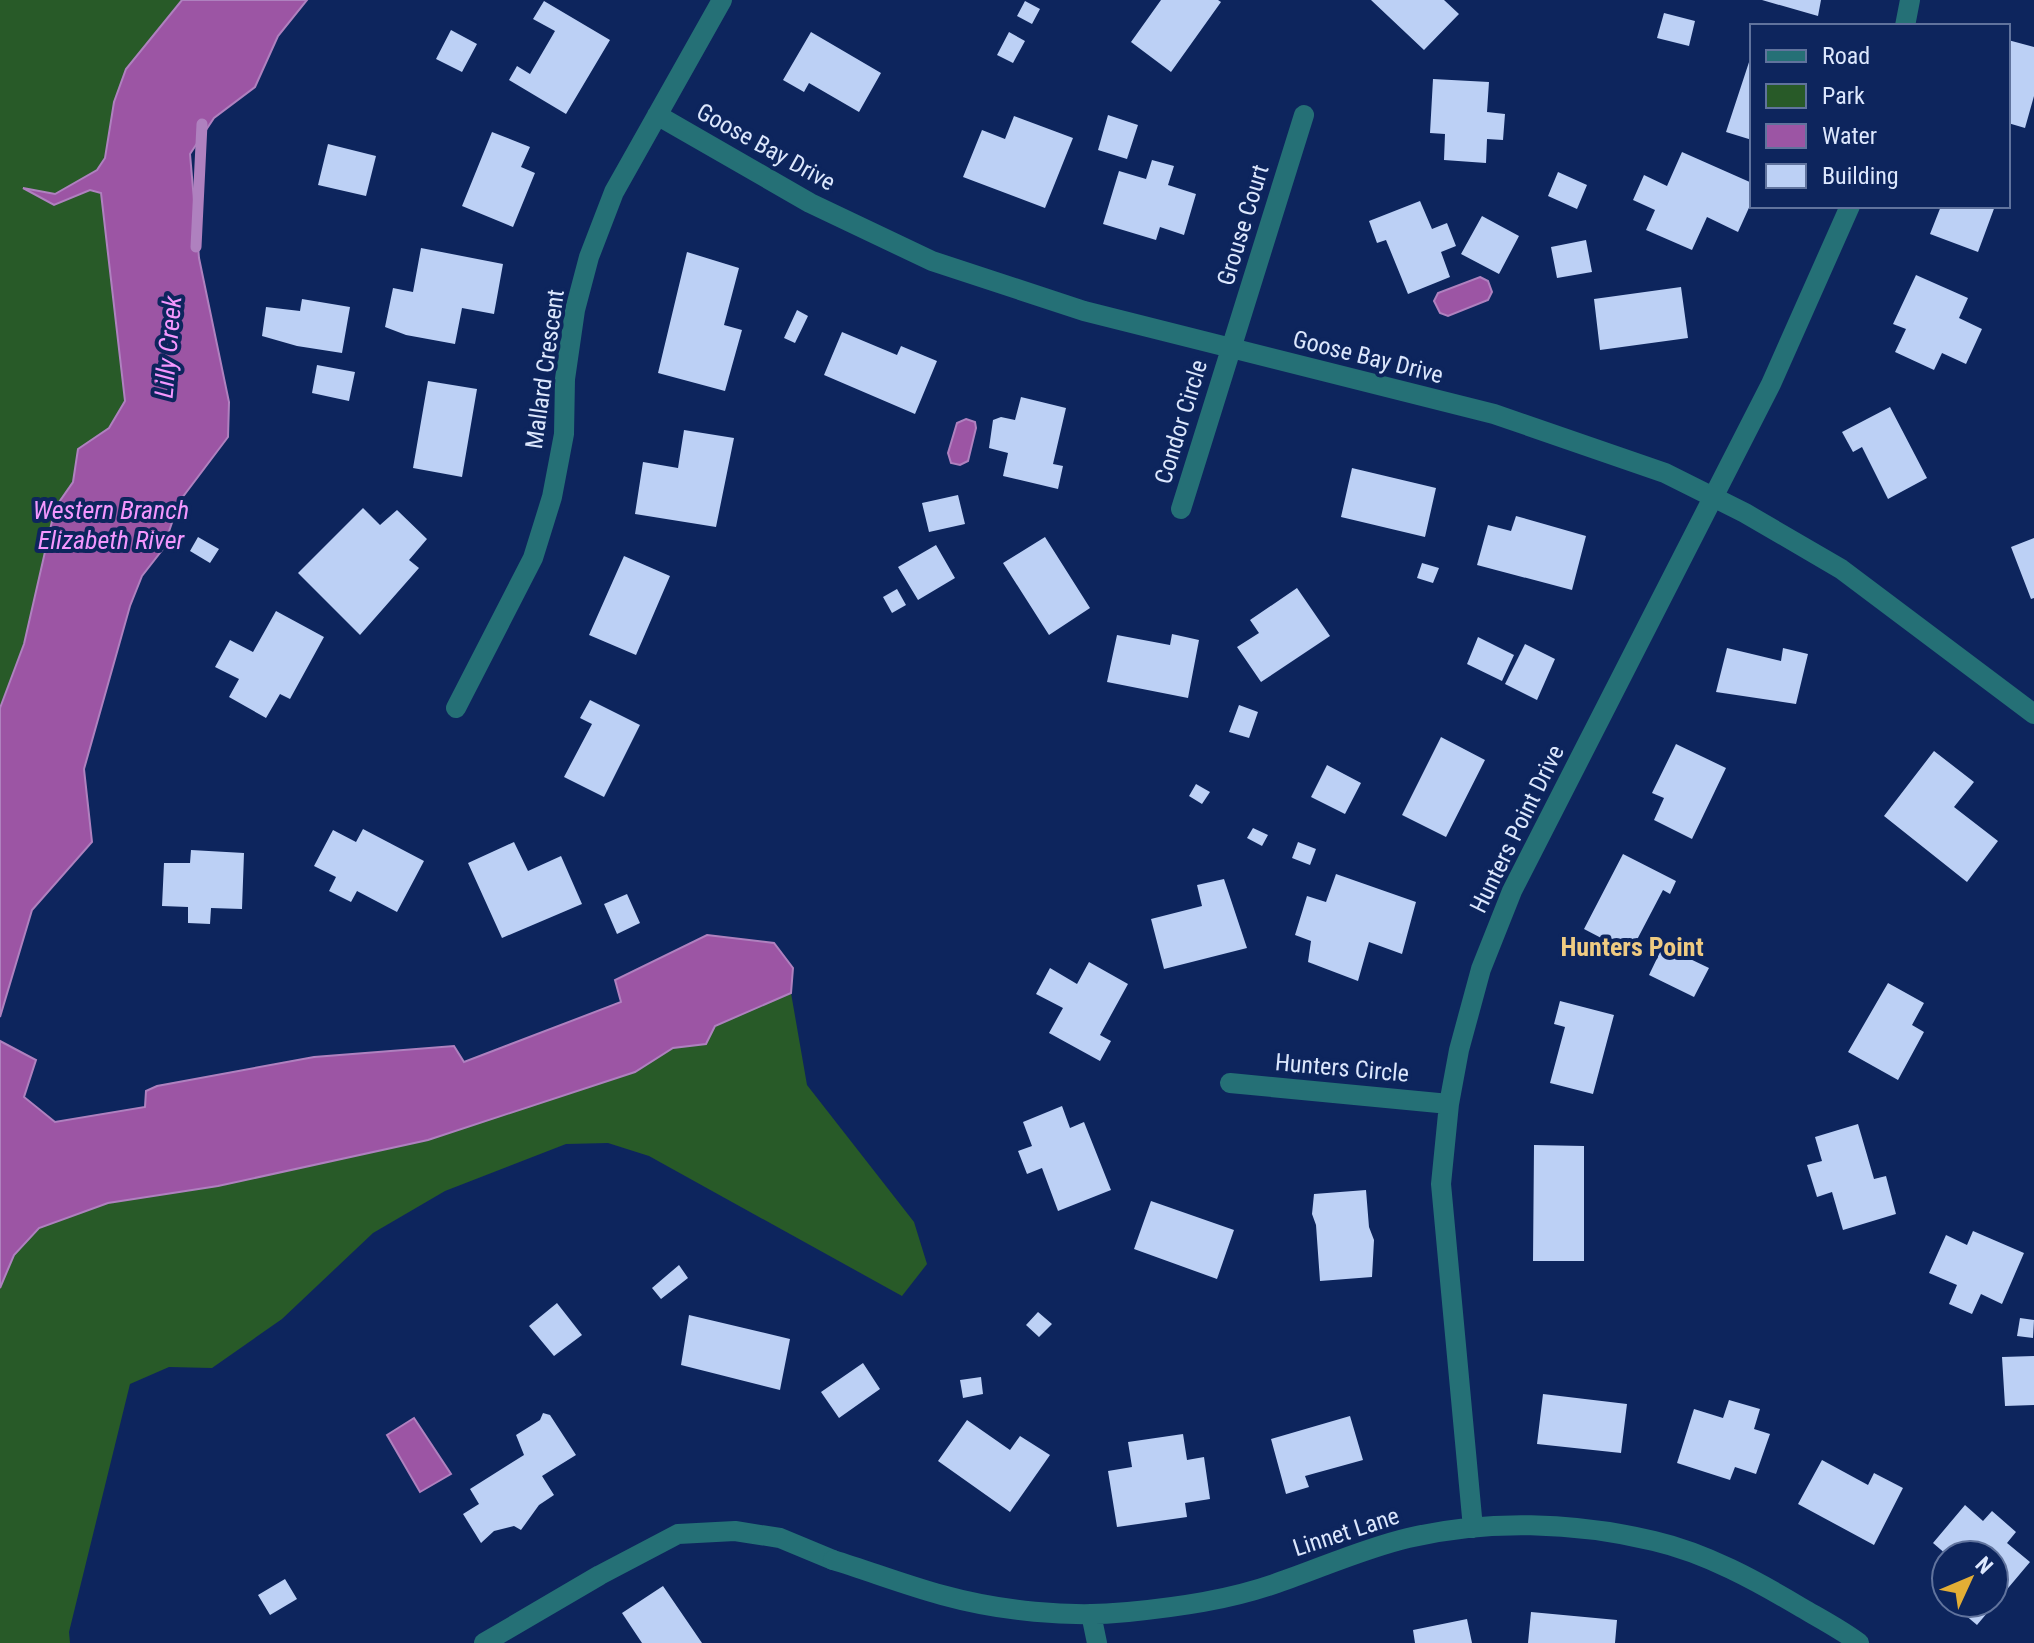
<svg xmlns="http://www.w3.org/2000/svg" width="2034" height="1643" font-family="'Roboto Condensed',sans-serif">
	<style>
		.green { fill: #285a28 }
		.water { fill: #9c55a4; stroke: #af81bf; stroke-width: 2 }
		.lines { fill: none; stroke-linecap: round; stroke-linejoin: round }
		.stream { stroke: #af81bf; stroke-width: 11 }
		.building { fill: #bcd0f5 }
		.lane { stroke: #257076; stroke-width: 20 }
		.street { stroke: #257076; stroke-width: 20 }
		.labels { text-anchor: middle; dominant-baseline: central; stroke-width: 8; stroke-linejoin: round; paint-order: stroke }
		.street-label { font-size: 24px; fill: #dce7fd; stroke: #0d255d }
		.water-label { font-size: 26px; font-style: italic; fill: #f497fe; stroke: #0d255d }
		.neighbourhood-label { font-size: 26px; font-weight: bold; fill: #efcb82; stroke: #0d255d }
	</style>
	<rect width="100%" height="100%" fill="#0d255d"/>
	<path class="green" d="M0 0H182L126 69 114 102 105 158 97 170 55 195 26 189 54 205 90 190 101 193 125 401 109 428 78 450 73 482 55 508 24 644 0 708Z
		M791 993 807 1085 914 1222 927 1264 902 1296 649 1156 608 1143 566 1144 445 1191 373 1233 282 1319 212 1368 169 1367 130 1384 69 1632 70 1643H0V1288L14 1255 39 1228 108 1203 218 1186 428 1140 635 1072 673 1048 706 1044 715 1026Z"/>
	<path class="water" d="M182 0H307L278 36 255 87 214 118 190 154 199 258 229 402 228 437 179 502 163 549 142 576 130 606 84 769 92 842 32 910 0 1017V708L24 644 55 508 73 482 78 449 109 428 125 401 101 193 90 190 54 205 23 188 55 194 97 170 105 158 114 102 126 69Z
		M1480 277 1488 281 1492 292 1488 300 1448 316 1440 313 1434 301 1438 293Z
		M966 419 975 422 976 428 968 461 960 465 951 463 948 453 957 423Z
		M707 935 774 943 793 968 791 993 715 1026 706 1044 673 1048 635 1072 428 1140 218 1186 108 1203 39 1228 14 1255 0 1288V1041L36 1060 24 1097 55 1122 145 1107 146 1091 157 1086 314 1057 454 1046 464 1062 621 1002 615 980Z
		M414 1418 451 1474 420 1492 387 1435Z"/>
	<g class="lines">
		<path class="stream" d="M196 247 202 124"/>
	</g>
	<path class="building" d="M1161 0H1218L1221 2 1171 72 1131 42Z
		M1371 0H1444L1459 14 1424 50Z
		M1762 0H1821L1818 16Z
		M544 1 610 40 566 114 509 80 517 66 530 74 555 31 533 19Z
		M1025 1 1040 9 1032 24 1017 16Z
		M1664 13 1695 21 1689 46 1657 38Z
		M451 30 477 44 462 72 436 59Z
		M811 32 881 73 859 112 809 83 804 92 783 80Z
		M1009 32 1025 41 1013 63 997 55Z
		M2008 40 2034 47V96L2025 128 2008 123Z
		M1752 53V140L1726 132Z
		M1433 79 1489 82 1487 112 1505 114 1503 140 1487 139 1486 163 1444 160 1445 134 1430 133Z
		M1108 115 1138 125 1127 159 1098 150Z
		M1014 116 1073 138 1045 208 963 177 982 130 1005 139Z
		M492 132 530 147 521 167 535 173 513 227 462 206Z
		M328 144 376 156 366 196 318 185Z
		M1682 152 1752 183V201L1738 232 1707 217 1692 250 1646 230 1655 210 1633 200 1644 175 1667 186Z
		M1152 160 1174 166 1168 185 1196 194 1184 235 1160 227 1156 240 1103 224 1119 171 1146 179Z
		M1558 172 1587 185 1577 209 1548 196Z
		M1420 201 1432 229 1447 223 1456 246 1441 252 1450 277 1408 294 1386 240 1377 243 1369 221Z
		M1941 206H1995L1978 252 1930 234Z
		M1482 216 1519 236 1499 274 1461 254Z
		M1586 240 1592 272 1557 278 1551 247Z
		M421 248 503 264 494 314 462 308 455 344 406 335 385 327 393 288 413 292Z
		M687 252 739 268 724 325 742 330 725 391 658 373Z
		M1916 275 1968 298 1959 318 1982 329 1966 364 1942 353 1934 370 1895 352 1906 329 1893 324Z
		M1681 287 1688 338 1600 350 1594 299Z
		M302 299 350 307 342 353 297 346 262 336 266 307 300 311Z
		M797 310 808 316 795 343 784 338Z
		M842 332 897 355 901 346 937 361 915 414 824 375Z
		M317 365 355 372 349 401 312 393Z
		M428 381 477 389 462 477 413 468Z
		M1021 397 1066 408 1053 464 1063 466 1058 489 1003 476 1008 453 989 448 993 420 1001 417 1015 420Z
		M1890 407 1927 478 1888 499 1862 447 1853 452 1842 432Z
		M684 430 734 438 716 527 635 514 643 462 678 468Z
		M1352 468 1436 488 1425 537 1341 517Z
		M958 495 965 524 929 532 922 503Z
		M363 508 380 525 397 510 427 539 409 560 419 568 360 635 298 573Z
		M1516 516 1586 536 1572 590 1477 565 1488 525 1511 531Z
		M198 537 219 549 210 563 190 551Z
		M1045 537 1090 608 1049 635 1003 563Z
		M2034 538V598L2031 599 2011 547Z
		M936 545 955 578 918 600 898 567Z
		M624 556 670 576 636 655 589 635Z
		M1422 563 1439 568 1433 583 1417 578Z
		M1297 588 1330 636 1261 682 1237 647 1259 633 1250 620Z
		M897 589 906 605 892 613 883 597Z
		M276 611 324 637 290 699 280 694 266 718 229 697 239 679 215 667 230 640 253 652Z
		M1172 634 1199 640 1188 698 1107 682 1117 635 1170 645Z
		M1478 637 1514 655 1502 681 1467 664Z
		M1525 644 1555 659 1537 700 1505 684Z
		M1727 648 1781 661 1783 648 1808 654 1796 704 1716 692Z
		M590 700 640 725 604 797 564 777 592 724 580 718Z
		M1239 705 1258 712 1249 738 1229 732Z
		M1441 737 1485 760 1446 837 1402 815Z
		M1676 744 1726 768 1692 839 1654 820 1664 798 1652 793Z
		M1934 751 1974 782 1954 807 1998 841 1967 882 1884 816Z
		M1327 765 1361 783 1345 814 1311 797Z
		M1196 784 1210 792 1202 804 1189 796Z
		M1253 828 1268 835 1262 846 1247 838Z
		M363 829 424 861 397 912 357 891 351 902 329 891 336 877 314 866 333 830 356 842Z
		M514 842 528 871 561 856 582 904 502 938 468 863Z
		M1298 842 1316 849 1310 865 1292 858Z
		M191 850 244 853 242 909 211 908 210 924 188 923V907L162 906 164 863H190Z
		M1623 854 1676 881 1670 894 1663 890 1630 953 1584 929Z
		M1336 874 1416 902 1402 954 1369 942 1358 981 1308 962 1311 941 1295 935 1307 896 1326 902Z
		M1224 879 1247 948 1164 969 1151 919 1202 906 1197 885Z
		M627 894 640 923 617 934 604 904Z
		M1663 946 1709 968 1694 997 1649 975Z
		M1089 962 1128 984 1100 1035 1111 1041 1100 1061 1049 1033 1063 1008 1036 994 1050 968 1077 984Z
		M1888 983 1924 1003 1912 1025 1924 1032 1898 1080 1848 1052Z
		M1560 1001 1614 1015 1593 1094 1550 1083 1565 1027 1554 1024Z
		M1062 1106 1070 1128 1084 1122 1111 1190 1058 1211 1042 1168 1027 1174 1018 1151 1032 1146 1023 1122Z
		M1858 1124 1874 1179 1886 1176 1896 1214 1843 1230 1832 1192 1817 1197 1807 1165 1822 1161 1815 1137Z
		M1534 1145 1584 1146V1261H1533Z
		M1366 1190 1369 1227 1374 1240 1372 1277 1320 1281 1316 1225 1312 1214 1314 1194Z
		M1151 1201 1234 1230 1217 1279 1134 1249Z
		M1973 1231 2024 1253 2002 1304 1981 1294 1972 1314 1949 1304 1957 1285 1929 1273 1946 1235 1967 1245Z
		M679 1265 688 1278 661 1299 652 1288Z
		M557 1303 582 1335 554 1356 529 1326Z
		M1038 1312 1052 1324 1039 1337 1026 1325Z
		M689 1315 790 1339 780 1390 681 1365Z
		M2020 1318 2034 1320 2033 1338 2017 1336Z
		M2034 1356V1405L2005 1406 2002 1357Z
		M863 1363 880 1389 839 1418 821 1392Z
		M981 1377 983 1394 963 1398 960 1380Z
		M1543 1394 1627 1404 1621 1453 1537 1444Z
		M1729 1400 1760 1409 1754 1429 1770 1434 1756 1474 1735 1467 1730 1480 1677 1463 1694 1409 1723 1418Z
		M543 1413 550 1415 576 1455 542 1476 554 1495 539 1505 521 1530 514 1526 494 1531 481 1543 463 1514 479 1504 470 1489 524 1455 516 1435 540 1420Z
		M1350 1416 1363 1460 1305 1476 1309 1487 1286 1494 1271 1439Z
		M967 1420 1010 1450 1020 1436 1050 1455 1010 1512 938 1461Z
		M1183 1434 1187 1460 1204 1457 1210 1499 1185 1503 1187 1517 1117 1527 1108 1471 1132 1467 1128 1442Z
		M1822 1460 1868 1485 1874 1473 1903 1488 1874 1545 1798 1504Z
		M1965 1505 1983 1521 1992 1511 2016 1532 2007 1543 2030 1562 1977 1625 1951 1603H1994V1555H1947L1933 1543Z
		M285 1579 297 1599 270 1615 258 1595Z
		M663 1586 702 1643H642L622 1613Z
		M1531 1612 1617 1620 1615 1643H1528Z
		M1467 1619 1472 1643H1415L1413 1630Z"/>
	<g class="lines">
		<path class="lane" d="M484 1643 600 1575 678 1534 735 1531 780 1538 833 1560"/>
		<path class="street" d="M1905 26 1910 0
			M657 115 810 203 932 261 1084 311 1494 414 1665 473 1745 513 1841 569 2034 714
			M1181 509 1304 115
			M456 708 533 558 552 497 564 434 565 379 575 310 589 257 614 192 722 0
			M1230 1083 1449 1104
			M1473 1528 1441 1184 1449 1104 1459 1050 1481 969 1512 891 1771 384 1850 206
			M833 1560C869 1571 905 1585 942 1595 1000 1611 1069 1618 1128 1612 1178 1607 1229 1600 1277 1583 1321 1568 1362 1549 1408 1538 1487 1519 1575 1522 1654 1541 1706 1553 1757 1581 1802 1608 1821 1619 1842 1630 1859 1643
			M1091 1614 1097 1643"/>
	</g>
	<g class="labels">
		<g class="street-label">
			<text transform="translate(766 147) rotate(29)">Goose Bay Drive</text>
			<text transform="translate(1243 225) rotate(-73)">Grouse Court</text>
			<text transform="translate(1368 357) rotate(14)">Goose Bay Drive</text>
			<text transform="translate(545 369) rotate(-82)">Mallard Crescent</text>
			<text transform="translate(1181 422) rotate(-73)">Condor Circle</text>
			<text transform="translate(1517 829) rotate(-64)">Hunters Point Drive</text>
			<text transform="translate(1342 1068) rotate(5)">Hunters Circle</text>
			<text transform="translate(1346 1532) rotate(-18)">Linnet Lane</text>
		</g>
		<g class="water-label">
			<text transform="translate(168 347) rotate(-85)">Lilly Creek</text>
			<text x="111" y="510">Western Branch<tspan x="111" dy="30">Elizabeth River</tspan></text>
		</g>
		<g class="neighbourhood-label">
			<text x="1632" y="947">Hunters Point</text>
		</g>
	</g>
	<rect x="1750" y="24" width="260" height="184" fill="#0d255d" stroke="#60739d" stroke-width="2"/>
	<rect x="1766" y="50" width="40" height="12" fill="#257076" stroke="#60739d" stroke-width="2"/>
	<text x="1822" y="64" font-size="24" fill="#dce7fd">Road</text>
	<rect x="1766" y="84" width="40" height="24" fill="#285a28" stroke="#60739d" stroke-width="2"/>
	<text x="1822" y="104" font-size="24" fill="#dce7fd">Park</text>
	<rect x="1766" y="124" width="40" height="24" fill="#9c55a4" stroke="#60739d" stroke-width="2"/>
	<text x="1822" y="144" font-size="24" fill="#dce7fd">Water</text>
	<rect x="1766" y="164" width="40" height="24" fill="#bcd0f5" stroke="#60739d" stroke-width="2"/>
	<text x="1822" y="184" font-size="24" fill="#dce7fd">Building</text>
	<g transform="translate(1970 1579) rotate(46)"><circle r="38" fill="#0d255d" stroke="#60739d" stroke-width="2"/>
	<path d="M0-6L14 30L0 20L-14 30Z" fill="#e3ae35"/>
	<text y="-12" font-size="22" font-weight="bold" text-anchor="middle" fill="#dce7fd">N</text>
	</g>
</svg>
